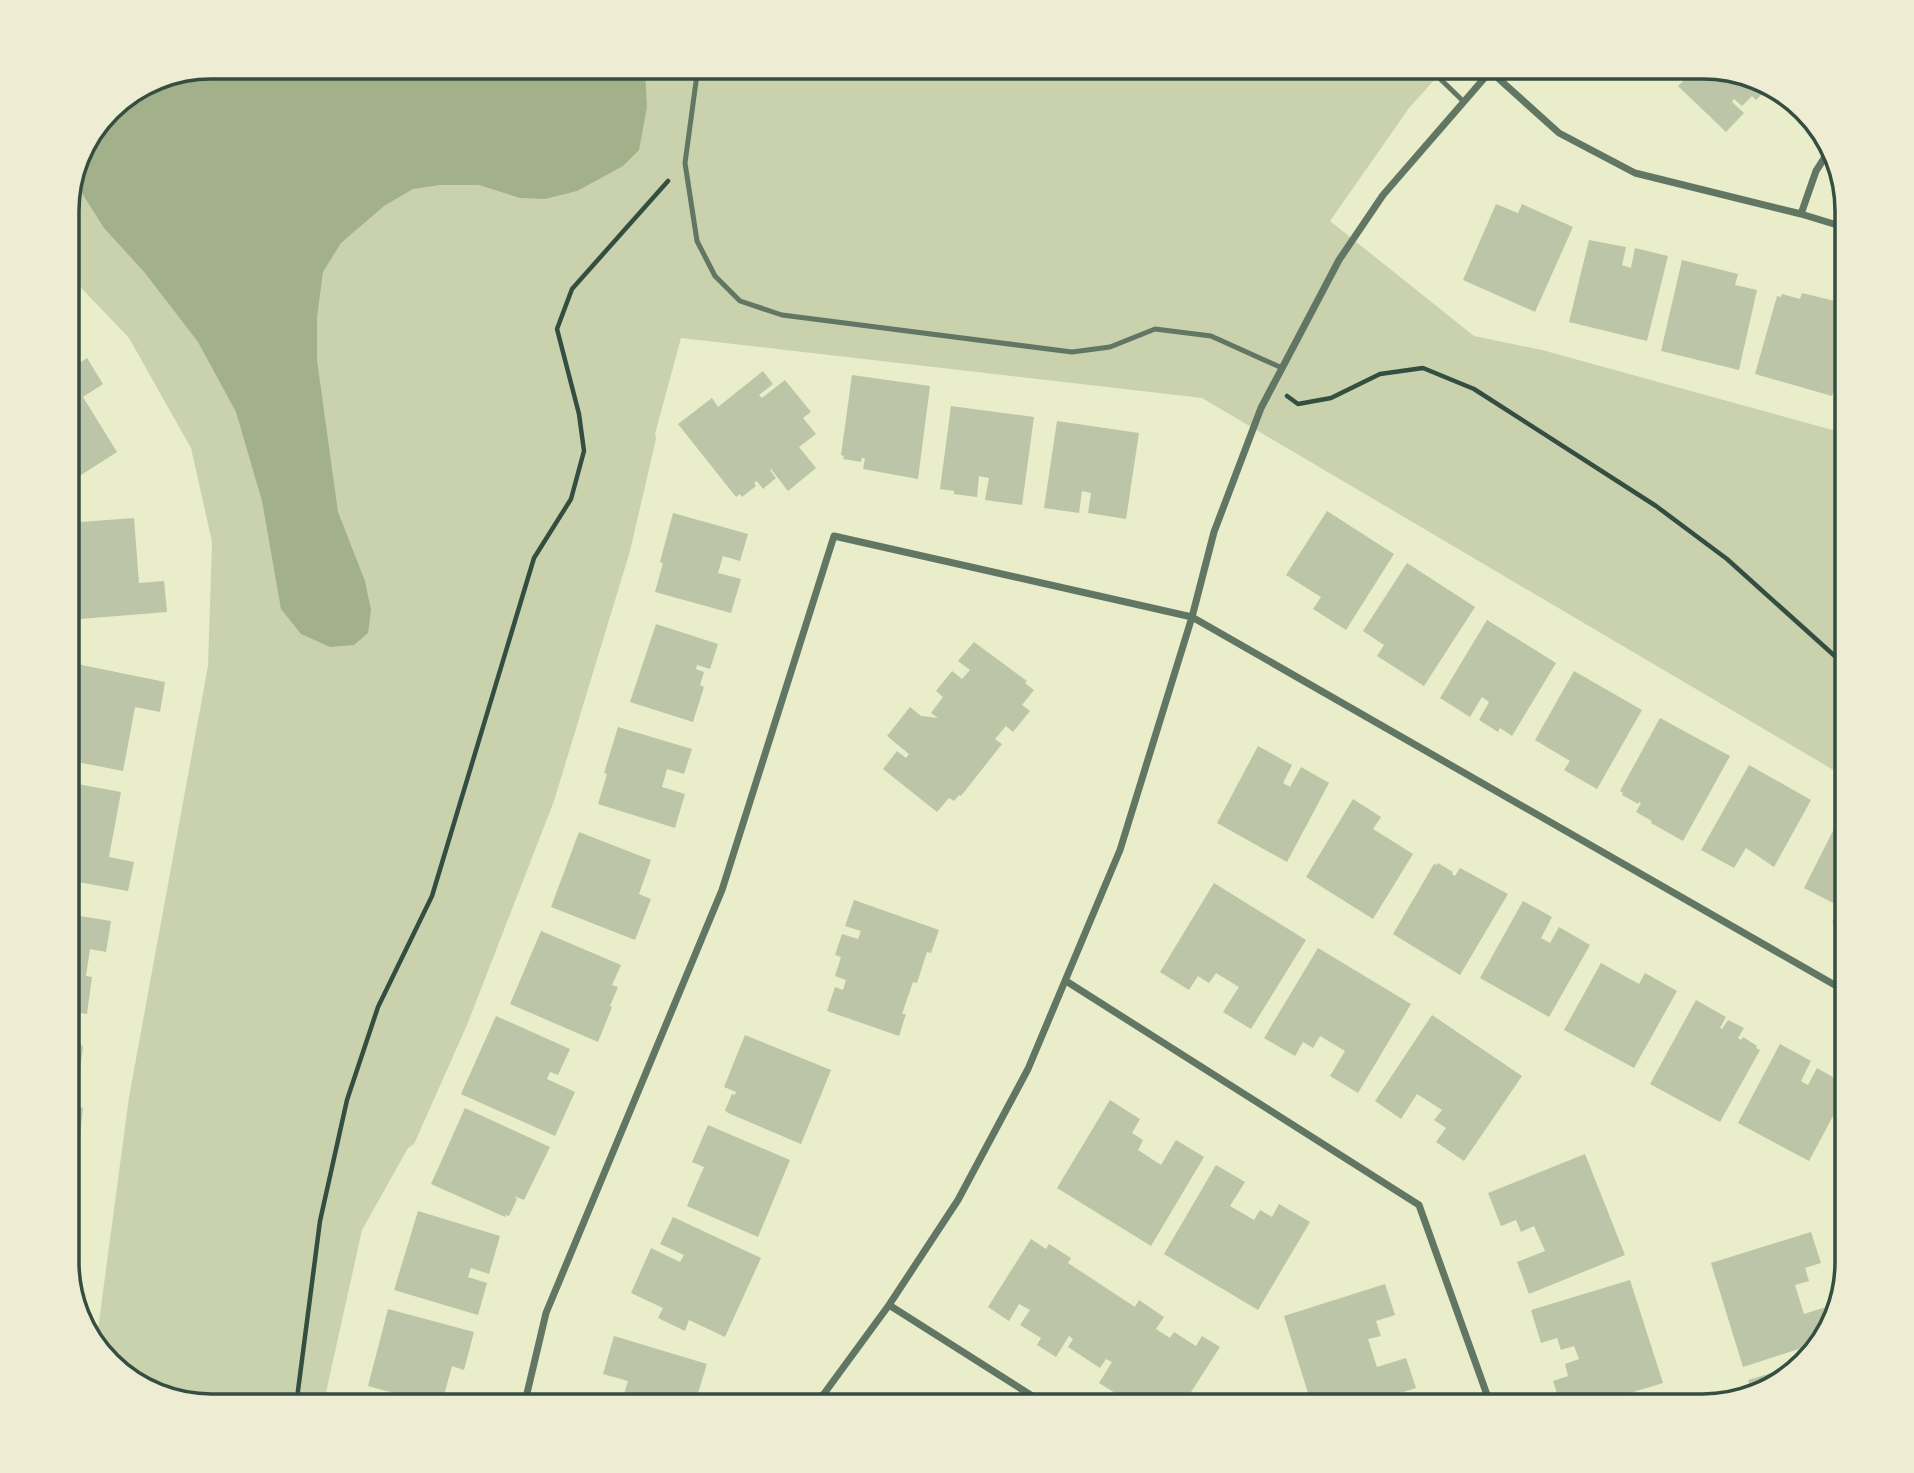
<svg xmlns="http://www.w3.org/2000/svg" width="1914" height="1473" font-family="Inter,sans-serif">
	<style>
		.green { fill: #cad2ad }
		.water { fill: #a3b18a }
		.building { fill: #bcc5a7 }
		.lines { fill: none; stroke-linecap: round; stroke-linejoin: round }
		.path { stroke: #344e41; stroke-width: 4.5 }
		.service { stroke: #617663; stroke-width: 5 }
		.minor { stroke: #617663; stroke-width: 7 }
		.rim { fill: none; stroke: #344e41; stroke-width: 3.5 }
	</style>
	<rect width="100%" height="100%" fill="#e9edc9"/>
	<path class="green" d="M210 67H1446L1409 108 1330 221 1474 336 1542 350 1847 434V778L1202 398 681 338 655 434 656 439 630 551 554 801 467 1025 414 1144 408 1148 362 1230 323 1406H210L122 1377 96 1344 129 1097 208 666 212 542 191 448 129 338 67 273V200L82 146 115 102 156 77Z"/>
	<path class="water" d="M210 67H643L645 71 647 107 639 150 623 166 577 191 545 199 520 198 479 185H440L413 189 384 206 341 243 323 272 317 318V360L338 512 365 581 371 610 368 633 354 645 330 647 301 634 281 609 262 501 236 412 198 342 145 273 104 228 83 195 74 175 82 146 115 102 156 77Z"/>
	<path class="building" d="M1697 67H1704L1768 88 1756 100 1752 96 1742 106 1734 99 1732 102 1744 113 1726 132 1678 86Z
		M1496 204 1518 213 1522 204 1573 227 1535 312 1463 280Z
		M1589 240 1626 247 1622 265 1631 268 1635 248 1668 256 1647 341 1569 322Z
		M1682 260 1738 274 1735 285 1757 290 1739 370 1661 351Z
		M1802 293 1847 304V343L1832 396 1755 374 1777 296 1781 297 1782 294 1800 299Z
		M87 358 103 384 83 397 117 452 67 484V371Z
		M763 371 773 384 759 395 762 398 785 380 811 412 803 418 816 434 799 447 816 468 788 491 771 469 770 470 776 478 763 489 757 481 754 483 756 486 742 497 740 494 736 497 678 424 712 398 718 407Z
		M852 375 930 386 918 479 863 469 865 458H862L861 462 843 459 844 456 841 455Z
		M951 406 1034 417 1022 505 985 500 989 478 979 476 977 497 954 494V491L940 489Z
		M1057 421 1139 433 1126 519 1088 513 1091 493 1082 491 1079 513 1044 508Z
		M1327 511 1394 554 1346 630 1313 609 1321 597 1286 575Z
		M673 513 748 534 740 561 723 556 718 573 741 579 731 613 655 592 663 563 660 562Z
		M134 518 139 583 164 581 167 612 67 620V523Z
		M1407 563 1475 607 1424 686 1377 656 1384 645 1363 631Z
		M1487 620 1556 663 1512 736 1500 728 1498 732 1479 720 1489 702 1482 697 1470 717 1440 698Z
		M656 624 718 644 710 669 697 665 696 669 704 672 700 685 704 687 693 722 630 702Z
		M974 642 1027 681 1025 683 1034 690 1022 705 1030 711 1013 732 1006 726 995 739 1002 744 961 796 959 795 954 801 949 798 937 812 883 769 897 751 906 758 909 754 887 736 910 707 921 716 938 718 931 713 943 697 936 691 952 671 962 679 970 670 958 661Z
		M67 662 165 682 160 712 135 707 123 771 67 760Z
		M1574 671 1642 710 1597 789 1564 770 1570 761 1535 740Z
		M1660 718 1730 756 1683 841 1651 823 1652 821 1636 812 1641 803 1639 802 1638 804 1622 795 1623 793 1620 791Z
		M618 727 692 749 684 774 667 769 662 787 685 794 675 828 598 804 607 774 604 773Z
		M1258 746 1292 765 1283 783 1290 787 1301 767 1329 783 1287 862 1217 823Z
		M1749 765 1811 800 1774 867 1746 848 1734 868 1701 850Z
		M67 782 121 792 109 857 134 862 128 891 67 880Z
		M1353 799 1381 817 1373 829 1413 854 1373 919 1306 877Z
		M1834 829 1847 836V930L1832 922 1841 907 1804 888Z
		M579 832 651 860 639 894 651 899 635 940 551 907Z
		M1438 863 1453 872 1452 874 1455 876 1460 868 1508 894 1460 975 1393 934 1434 864 1437 865Z
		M1214 883 1306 940 1251 1029 1223 1012 1239 987 1216 973 1209 983 1198 976 1189 990 1160 972Z
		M854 900 939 930 931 953 927 952 917 983 913 982 902 1014H906L899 1036 827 1011 835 987 843 990 846 980 835 976 841 957 835 955 842 934 858 939 861 931 845 926Z
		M1523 901 1552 917 1541 938 1550 943 1559 927 1590 945 1549 1017 1480 978Z
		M67 914 111 921 106 952 90 949 86 976 92 977 87 1014 67 1011Z
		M541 931 621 965 612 985 618 987 610 1006 612 1007 598 1042 510 1004Z
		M1318 948 1411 1004 1358 1093 1330 1076 1345 1051 1320 1036 1313 1048 1303 1042 1295 1056 1264 1038Z
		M1601 963 1639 984 1645 973 1677 991 1634 1068 1564 1030Z
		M1696 1000 1726 1017 1720 1028 1722 1029 1728 1020 1744 1028 1738 1038 1741 1040 1743 1037 1757 1046 1756 1048 1760 1050 1720 1122 1650 1084Z
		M1432 1015 1522 1076 1464 1161 1436 1142 1446 1128 1434 1120 1442 1110 1417 1094 1401 1119 1375 1101Z
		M496 1016 570 1049 558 1075 550 1072 547 1079 575 1092 555 1136 461 1094Z
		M745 1035 831 1070 801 1144 728 1113 725 1110 732 1094 735 1095 736 1092 724 1087Z
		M67 1039 77 1040 83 1047 79 1077H72L68 1103Z
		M1780 1044 1811 1061 1801 1081 1808 1085 1817 1068 1847 1085V1090L1809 1161 1738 1123Z
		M1110 1100 1140 1119 1132 1133 1143 1140 1138 1150 1161 1165 1176 1140 1204 1157 1151 1246 1057 1188Z
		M67 1105 83 1108 80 1137 67 1136Z
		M465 1108 550 1147 524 1200 514 1196 517 1199 509 1216 506 1215 505 1217 431 1184Z
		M708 1125 790 1160 758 1237 687 1206 704 1167 692 1162Z
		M1585 1154 1625 1255 1529 1294 1517 1262 1545 1251 1534 1226 1521 1232 1516 1220 1501 1226 1488 1193Z
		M67 1160 76 1161 72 1192 67 1191Z
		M1216 1165 1245 1182 1230 1206 1254 1220 1260 1210 1272 1217 1279 1204 1310 1222 1258 1310 1164 1254Z
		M418 1211 500 1236 489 1274 471 1268 468 1277 487 1283 478 1315 394 1290Z
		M673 1217 761 1258 725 1337 689 1320 685 1331 658 1318 663 1308 631 1293 651 1248 680 1262 684 1255 660 1244Z
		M1811 1232 1821 1263 1805 1268 1809 1281 1795 1285 1804 1314 1832 1305 1820 1342 1743 1367 1711 1263Z
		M1031 1239 1046 1249 1049 1244 1071 1258 1068 1263 1135 1307 1139 1300 1164 1317 1156 1329 1170 1338 1174 1332 1196 1346 1202 1336 1220 1347 1182 1406H1154L1158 1400 1147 1393 1136 1406 1099 1383 1112 1362 1106 1359 1100 1368 1068 1347 1073 1339 1069 1336 1056 1357 1037 1345 1041 1338 1020 1325 1030 1310 1019 1304 1009 1321 988 1307Z
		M1630 1280 1663 1383 1588 1406H1561L1553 1381 1568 1376 1565 1364 1579 1359 1574 1346 1561 1350 1557 1338 1541 1343 1531 1310Z
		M1385 1284 1395 1315 1376 1321 1381 1336 1368 1339 1377 1367 1406 1358 1416 1388 1359 1406H1312L1284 1316Z
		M388 1309 474 1332 464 1370 452 1366 441 1406 368 1386Z
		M614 1336 707 1364 694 1406H616L618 1398 624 1394 628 1381 603 1374Z
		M1802 1364 1767 1392 1753 1395 1748 1380Z
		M935 1397 947 1406H927Z
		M1667 1397 1670 1406H1637Z"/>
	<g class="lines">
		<path class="path" d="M1287 396 1298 404 1331 398 1380 374 1423 368 1474 389 1656 506 1727 559 1847 667
			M296 1406 320 1221 347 1100 378 1007 432 896 534 558 571 499 584 451 579 414 557 329 572 289 668 181"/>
		<path class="service" d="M698 67 685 163 697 241 715 276 740 301 782 315 1072 352 1110 347 1155 329 1211 336 1282 368
			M1428 67 1463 101"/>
		<path class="minor" d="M1489 70 1559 133 1635 173 1801 214 1847 228
			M1801 214 1816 171 1832 146
			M1066 981 1419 1205 1491 1406
			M889 1305 1048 1406
			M524 1406 546 1313 722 890 834 536 1192 617 1847 992
			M815 1406 889 1305 958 1200 1028 1069 1120 850 1192 617 1214 532 1261 408 1339 260 1383 195 1494 67"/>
	</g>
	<path d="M0 0H1914V1473H0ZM211 79H1703A132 132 0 0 1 1835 211V1262A132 132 0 0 1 1703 1394H211A132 132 0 0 1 79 1262V211A132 132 0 0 1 211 79Z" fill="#eeecd3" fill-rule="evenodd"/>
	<path class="rim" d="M211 79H1703A132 132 0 0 1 1835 211V1262A132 132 0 0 1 1703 1394H211A132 132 0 0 1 79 1262V211A132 132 0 0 1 211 79Z"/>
</svg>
